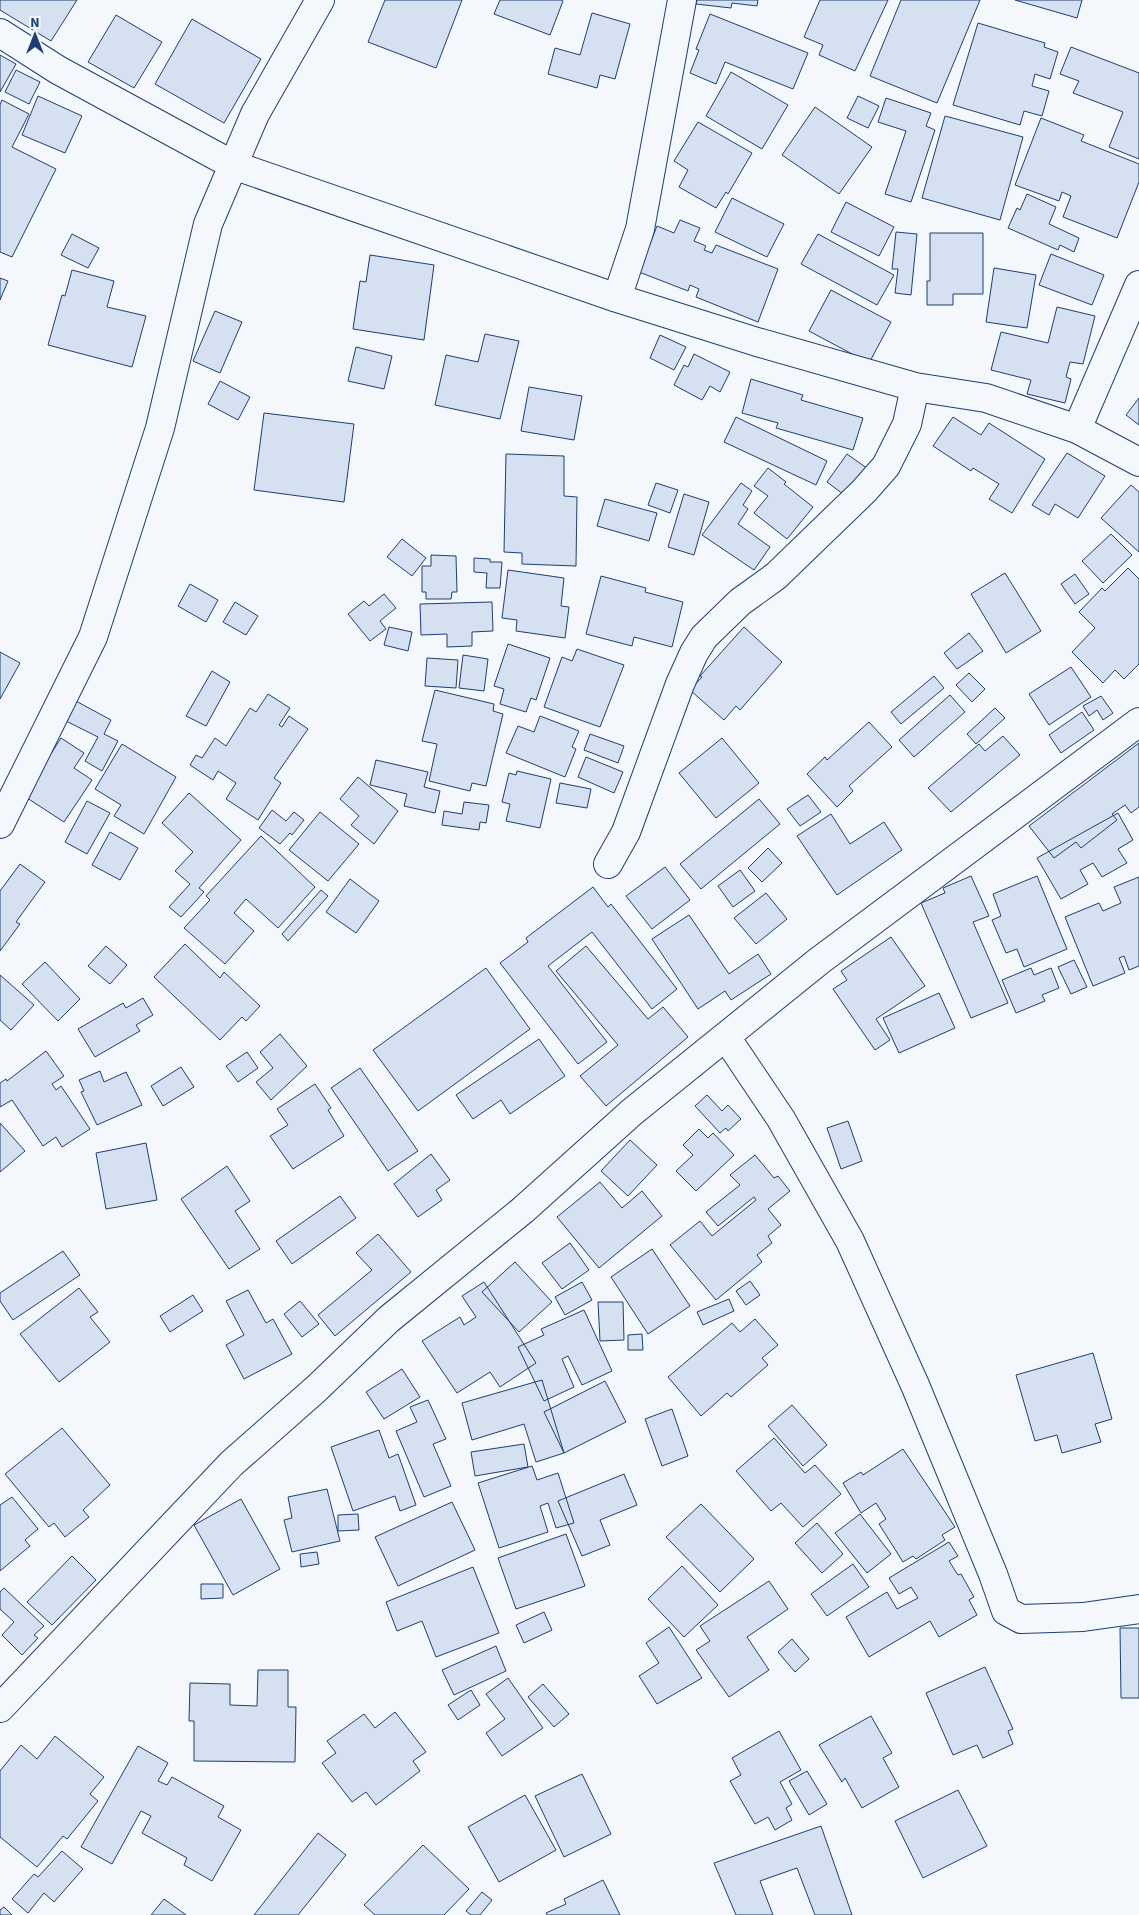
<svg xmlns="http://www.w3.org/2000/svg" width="1139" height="1915" font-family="'Source Sans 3',sans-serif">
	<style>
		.building { fill: #d5e0f0; stroke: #1d3f73 }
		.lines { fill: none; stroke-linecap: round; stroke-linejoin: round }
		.minor-casing { stroke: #1d3f73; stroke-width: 30 }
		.minor { stroke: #f4f7fb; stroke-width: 28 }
	</style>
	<rect width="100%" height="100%" fill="#f4f7fb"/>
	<path class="building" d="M0 0H77L51 41 0 10Z
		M385 0H462L436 68 368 42Z
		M500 0H561L563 1 550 35 494 14Z
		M697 0H758L757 6 732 3 731 8 696 4Z
		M820 0H888L855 71 819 55 823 45 804 37Z
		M901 0H980L937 103 870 76Z
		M1015 0H1082L1077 18Z
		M592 13 630 24 615 79 600 75 597 88 548 74 555 48 580 55Z
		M710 14 808 53 793 89 725 62 716 84 690 73 699 50 696 49Z
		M116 15 162 42 134 88 88 62Z
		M192 19 261 59 224 123 155 84Z
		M978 23 1045 43 1044 47 1058 52 1050 79 1035 74 1032 86 1049 91 1042 116 1024 111 1020 125 953 105Z
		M1071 47 1139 73V159L1109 147 1123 112 1073 93 1079 81 1060 74Z
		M0 55 16 64 0 92Z
		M16 70 40 82 29 104 5 92Z
		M731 72 788 105 762 149 706 116Z
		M38 96 82 116 65 153 22 135Z
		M858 96 879 106 868 128 847 118Z
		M886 98 931 113 926 126 935 130 911 202 885 194 906 131 878 122Z
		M2 100 29 114 12 147 56 169 12 257 0 252V105Z
		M815 107 872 147 839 194 782 155Z
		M945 116 1023 137 1000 220 922 198Z
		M1041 118 1084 135 1081 141 1139 164V182L1117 238 1063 217 1071 196 1062 192 1059 201 1015 185Z
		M698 122 752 153 728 194 726 192 716 208 679 187 688 170 674 161Z
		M1027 194 1056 207 1049 224 1079 238 1074 252 1060 245 1058 250 1008 228 1017 208 1020 210Z
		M732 198 784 224 767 257 715 232Z
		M846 202 894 227 879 256 831 232Z
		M680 220 700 228 694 241 706 246 704 250 712 253 716 245 778 269 758 322 696 297 699 289 690 285 688 291 639 272 657 226 674 233Z
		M896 232 917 234 911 295 895 293 898 269H892Z
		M930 233H983V294H953V305H927V281H930Z
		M72 234 99 248 88 268 61 255Z
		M818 234 894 275 877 305 801 264Z
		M1051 254 1104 275 1092 305 1039 285Z
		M370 255 434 265 424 340 353 329 360 281 366 282Z
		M994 268 1036 275 1027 328 986 322Z
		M72 270 114 281 107 307 146 316 132 367 48 345 62 295 65 296Z
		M0 278 8 281 0 300Z
		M831 290 891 322 869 363 809 331Z
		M1057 307 1095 316 1083 364 1070 362 1066 377 1071 379 1065 403 1027 394 1031 380 991 370 1001 332 1048 343Z
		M215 311 242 322 220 373 193 361Z
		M485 334 519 341 500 419 435 405 446 355 478 362Z
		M660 335 686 347 674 370 650 358Z
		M356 347 392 356 384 389 348 381Z
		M694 354 730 372 720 392 710 386 702 400 674 385 684 365 688 367Z
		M751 379 803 395 801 400 863 418 853 450 776 428 778 423 742 413Z
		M220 381 250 397 238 420 208 404Z
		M529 387 582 396 574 440 521 431Z
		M1139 398V425L1126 415Z
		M264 413 354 424 344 502 254 490Z
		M736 417 827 461 816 485 724 442Z
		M953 417 981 435 989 423 1045 459 1012 513 989 499 999 484 973 468 971 471 933 446Z
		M1067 453 1105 476 1078 518 1055 504 1049 515 1032 505Z
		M506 454 564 456V496L577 497 576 566 522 564V553L504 552Z
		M847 454 868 469 847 497 827 482Z
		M768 468 786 482 784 484 813 507 787 539 754 513 768 496 754 486Z
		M656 483 678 490 670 513 648 505Z
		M741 483 752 491 743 505 748 509 738 524 770 547 754 570 702 535Z
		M1131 485 1139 492V552L1101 518Z
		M684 494 709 502 694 555 668 547Z
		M605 499 657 513 649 541 597 526Z
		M1111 534 1132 555 1103 583 1082 561Z
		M402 539 426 558 412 576 387 557Z
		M431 555 456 556 457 592H452L451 599H426V592H422V566H431Z
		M474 558 490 559V562H502L500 588H486L487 573 474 572Z
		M1128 568 1139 579V664L1124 679 1115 670 1103 683 1072 652 1095 628 1079 612 1102 588 1105 591Z
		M508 570 564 578 561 606 569 607 565 638 516 631 517 620 502 618Z
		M1005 573 1041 631 1006 653 971 594Z
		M1075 574 1089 594 1075 604 1061 584Z
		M601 576 646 588 645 592 683 602 672 647 634 637 632 646 586 634Z
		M190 584 218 600 206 622 178 606Z
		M384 594 396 608 380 621 386 629 370 641 348 614 364 601 369 606Z
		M235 602 258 616 246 635 223 622Z
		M492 602 493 631 472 632V646L447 647V634L421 635 420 604Z
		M389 627 412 632 408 651 384 645Z
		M744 627 782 662 740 710 736 706 724 720 690 690 702 677 700 676Z
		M969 633 983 651 957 669 944 653Z
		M508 644 550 658 536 700 531 698 526 712 500 704 504 689 494 686Z
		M577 649 624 665 600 727 544 707 562 657 572 661Z
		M0 652 20 663 0 699Z
		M463 655 488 659 484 691 459 688Z
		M427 658 458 660 456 688 425 686Z
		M1071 667 1091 697 1049 725 1029 694Z
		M212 671 230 682 206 726 186 716Z
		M969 673 985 689 972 702 956 685Z
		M934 676 944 688 901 724 891 712Z
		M435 690 494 704 493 711 503 714 486 786 472 783 470 791 429 781 437 744 422 741Z
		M268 694 290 708 279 725 282 727 289 716 308 729 274 778 281 783 258 820 226 799 236 783 218 771 213 780 190 765 196 755 202 758 215 738 226 746 250 708 256 712Z
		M950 695 965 712 914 757 899 740Z
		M1101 696 1113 713 1103 720 1097 710 1089 716 1083 706Z
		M74 700 111 720 104 734 118 741 102 771 85 761 98 737 64 720Z
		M995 708 1005 718 976 744 967 734Z
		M1082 712 1094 730 1061 753 1049 735Z
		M540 716 579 731 572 747 576 749 565 777 506 753 518 726 534 732Z
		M869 722 892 747 849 786 853 791 837 807 807 774 825 757 827 760Z
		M590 734 624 746 618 763 584 750Z
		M1003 736 1020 755 951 812 928 788 979 744 985 751Z
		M61 738 84 753 74 768 92 780 64 822 24 796Z
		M722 738 759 783 716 818 679 773Z
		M1139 743V807L1131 813 1125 805 1112 814 1117 820 1081 848 1076 842 1054 858 1029 826Z
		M122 744 176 777 144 834 114 816 121 805 95 789Z
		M586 757 623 772 614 793 578 777Z
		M376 760 428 772 424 787 440 791 435 813 404 806 407 794 370 785Z
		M517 771 551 779 540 828 506 821 510 804 502 802 509 773 516 775Z
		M358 777 398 811 374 844 351 825 359 816 340 799Z
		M560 783 591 789 587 808 556 803Z
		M189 793 241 840 199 888 204 892 181 917 169 907 190 884 175 871 193 852 162 823Z
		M808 795 821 812 800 826 787 809Z
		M759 799 780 824 701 889 680 864Z
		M87 801 110 813 87 854 65 842Z
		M464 802 489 805 486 823 480 822 479 830 442 825 444 811 462 814Z
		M272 810 286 821 294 812 304 820 292 835 290 833 280 844 259 828Z
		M320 812 359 844 328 881 289 850Z
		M1118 813 1133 840 1118 849 1127 863 1102 877 1093 863 1080 870 1088 884 1061 899 1037 858Z
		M831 814 850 844 884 822 902 850 837 895 797 836Z
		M110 832 138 848 120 880 92 865Z
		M261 836 315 887 278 928 246 899 234 913 254 931 225 964 184 928 210 900 206 896Z
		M768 848 782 863 762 882 748 868Z
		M20 864 45 882 16 922 20 924 0 951V891Z
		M665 867 690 900 652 929 626 896Z
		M740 870 755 891 733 907 718 886Z
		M971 876 989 916 973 922 1008 1003 971 1018 921 903 945 893 943 888Z
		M1037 876 1067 949 1024 967 1017 949 1006 953 992 920 1001 916 993 894Z
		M1139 877V966L1129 970 1124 956 1119 958 1125 973 1093 986 1065 917 1099 903 1103 911 1121 903 1114 887Z
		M350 879 379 901 356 933 326 912Z
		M593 887 608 907 611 904 677 989 652 1009 592 932 548 966 607 1042 578 1064 500 963 528 942 526 938Z
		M321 890 328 896 288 941 282 934Z
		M766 893 787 919 756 944 734 918Z
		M689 915 729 974 758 954 771 974 731 1000 725 991 698 1009 652 939Z
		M891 937 925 986 876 1019 890 1040 875 1050 833 989 847 980 841 971Z
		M185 944 220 978 224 972 260 1006 246 1021 242 1017 220 1040 154 977Z
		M106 946 127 965 110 984 88 966Z
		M586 946 648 1019 663 1007 688 1037 606 1106 580 1076 618 1045 556 971Z
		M1074 960 1087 987 1071 994 1058 967Z
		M45 962 80 999 58 1021 22 984Z
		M486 968 530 1029 418 1111 373 1050Z
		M1031 968 1034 975 1051 968 1059 988 1042 995 1045 1001 1016 1013 1002 980Z
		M0 975 34 1005 11 1030 0 1020Z
		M939 993 955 1028 899 1053 883 1018Z
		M143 998 153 1015 136 1025 140 1031 95 1057 78 1029 123 1003 126 1008Z
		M280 1034 307 1066 271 1100 256 1082 273 1068 260 1052Z
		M539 1039 565 1076 510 1114 501 1100 473 1119 456 1095Z
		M46 1051 64 1076 52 1084 56 1090 61 1086 90 1129 62 1147 56 1137 43 1146 12 1100 0 1107V1083L6 1079 7 1081Z
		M247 1052 258 1068 238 1082 226 1066Z
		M181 1067 194 1087 163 1106 151 1086Z
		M360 1068 418 1151 388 1171 331 1088Z
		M100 1071 104 1082 126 1072 142 1105 97 1125 81 1092 84 1091 79 1080Z
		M315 1084 331 1108 328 1110 344 1136 293 1169 270 1136 288 1125 277 1109Z
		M707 1095 722 1111 728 1105 741 1119 728 1131 726 1128 720 1133 695 1106Z
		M848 1121 862 1161 841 1169 827 1128Z
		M0 1123 25 1151 0 1172Z
		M699 1129 708 1138 713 1133 734 1155 696 1191 676 1171 693 1155 683 1145Z
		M630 1140 657 1165 628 1196 601 1171Z
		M146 1143 157 1200 106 1209 96 1153Z
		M431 1154 450 1180 436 1190 442 1200 418 1217 394 1184Z
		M755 1155 774 1178 778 1176 790 1191 768 1209 781 1225 768 1236 772 1243 757 1255 762 1262 716 1300 670 1245 700 1221 712 1236 756 1200 754 1197 718 1226 706 1212 740 1185 730 1175Z
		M227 1166 250 1201 235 1211 260 1249 229 1269 181 1199Z
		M600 1182 622 1208 642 1191 662 1216 599 1268 557 1217Z
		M340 1196 356 1218 292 1264 276 1241Z
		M378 1234 411 1272 335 1336 318 1315 372 1270 356 1253Z
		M570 1243 589 1270 562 1289 542 1263Z
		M652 1249 690 1306 648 1334 611 1277Z
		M63 1251 80 1275 13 1320 0 1301V1293Z
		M515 1262 552 1302 519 1332 482 1292Z
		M750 1281 760 1295 746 1305 736 1291Z
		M484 1282 536 1363 500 1387 490 1372 457 1393 422 1341 460 1317 464 1325 476 1317 462 1296Z
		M582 1282 592 1300 565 1315 555 1297Z
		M79 1288 98 1312 90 1317 110 1342 59 1382 20 1334Z
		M248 1290 266 1323 273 1319 292 1354 244 1379 226 1345 244 1335 226 1301Z
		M193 1295 203 1311 170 1332 160 1316Z
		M729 1299 734 1311 703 1325 697 1312Z
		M300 1301 319 1324 302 1337 284 1314Z
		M598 1302H623L624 1340 600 1341Z
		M584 1310 612 1371 582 1385 568 1356 562 1359 574 1387 544 1401 518 1347 544 1335 541 1329Z
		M755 1319 778 1345 762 1358 768 1365 731 1397 727 1393 701 1416 668 1377 732 1323 740 1332Z
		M642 1334 643 1350H628V1335Z
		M1093 1353 1112 1419 1095 1424 1101 1442 1062 1453 1057 1435 1035 1441 1016 1375Z
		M402 1369 420 1397 384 1419 366 1392Z
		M542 1380 564 1453 536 1462 524 1424 472 1440 462 1403Z
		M605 1381 626 1422 564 1453 544 1412Z
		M428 1400 446 1439 433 1444 451 1486 424 1497 396 1431 417 1422 410 1407Z
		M792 1405 827 1445 803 1466 768 1426Z
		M672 1409 688 1456 662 1466 645 1419Z
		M62 1428 110 1485 83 1510 89 1517 65 1537 54 1523 49 1527 5 1474Z
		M379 1430 389 1458 398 1454 416 1505 400 1511 395 1496 353 1511 331 1447Z
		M774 1438 805 1473 815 1465 841 1494 803 1527 781 1503 771 1511 736 1471Z
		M524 1444 528 1467 475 1476 471 1452Z
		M903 1449 955 1527 942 1535 945 1540 916 1559 913 1556 903 1562 879 1524 886 1519 876 1503 861 1513 843 1483 861 1472 863 1475Z
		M532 1466 537 1480 558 1473 574 1523 556 1528 548 1503 540 1506 548 1532 499 1548 478 1483Z
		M624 1474 637 1505 600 1520 610 1545 582 1556 558 1501Z
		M327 1489 340 1541 292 1552 284 1520 292 1518 288 1497Z
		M12 1497 38 1529 25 1540 30 1546 0 1571V1505Z
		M241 1499 280 1569 233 1595 194 1525Z
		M452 1502 475 1550 398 1586 375 1537Z
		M701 1504 754 1559 720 1592 666 1537Z
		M358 1514 359 1530 338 1531V1515Z
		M860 1514 891 1554 867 1573 835 1533Z
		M817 1523 843 1554 822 1573 795 1543Z
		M566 1534 585 1586 516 1609 498 1558Z
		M949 1542 958 1556 949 1561 958 1575 961 1574 974 1597 969 1600 977 1615 939 1637 930 1621 869 1657 846 1617 887 1592 897 1609 918 1598 911 1587 899 1594 889 1578Z
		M317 1552 319 1564 301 1567 300 1554Z
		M72 1556 96 1580 52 1625 27 1602Z
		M853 1564 869 1587 827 1616 811 1594Z
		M682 1566 718 1605 684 1637 648 1599Z
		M473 1567 499 1633 436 1657 422 1621 397 1631 386 1602Z
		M769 1581 788 1609 747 1637 769 1670 729 1697 696 1650 710 1641 700 1626Z
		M201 1584H223V1598L201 1599Z
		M4 1588 44 1626 34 1635 38 1638 22 1655 2 1635 14 1622 0 1609V1592Z
		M544 1612 552 1630 524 1643 516 1625Z
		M669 1627 702 1678 657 1704 639 1676 659 1663 646 1643Z
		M1120 1628H1139V1698H1121Z
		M792 1639 809 1659 795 1672 778 1652Z
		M496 1646 506 1671 454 1695 442 1670Z
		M985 1667 1013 1729 1008 1731 1013 1744 983 1758 977 1745 953 1755 926 1693Z
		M258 1670H288V1707H296L295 1762 194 1761V1721H189L190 1683 230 1684V1705L257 1706Z
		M508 1678 543 1728 502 1756 486 1733 505 1719 486 1694Z
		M543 1684 569 1714 554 1727 528 1697Z
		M471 1690 480 1705 458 1720 448 1705Z
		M395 1712 426 1752 413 1761 420 1771 376 1805 366 1792 352 1802 322 1763 336 1753 327 1741 364 1714 375 1728Z
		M871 1716 892 1753 883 1758 899 1787 862 1808 845 1778 842 1782 819 1745Z
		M779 1731 801 1770 780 1782 792 1804 786 1808 792 1820 775 1830 768 1817 755 1824 730 1781 741 1775 732 1758Z
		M55 1736 104 1777 90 1794 98 1801 67 1839 63 1836 37 1867 0 1837V1771L21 1745 37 1759Z
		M138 1746 168 1763 158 1781 167 1785 172 1777 224 1806 218 1817 241 1830 212 1881 184 1865 187 1858 142 1833 151 1816 141 1811 112 1864 81 1847Z
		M807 1771 827 1804 809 1815 789 1781Z
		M582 1774 611 1834 564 1857 535 1796Z
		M958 1790 987 1846 923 1878 895 1821Z
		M525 1795 556 1850 499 1882 468 1827Z
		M821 1826 852 1915H815L797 1868 760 1881 773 1915H736L714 1863Z
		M318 1833 346 1855 298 1915H254Z
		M423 1845 469 1889 444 1915H375L364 1905Z
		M62 1851 83 1869 54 1902 44 1893 28 1913 12 1899 34 1874 38 1877Z
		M603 1880 620 1915H547L546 1913 566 1904 564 1899Z
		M482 1892 492 1900 480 1915H471L466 1911Z
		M164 1899 186 1915H151Z
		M4 1907 12 1915H0V1910Z"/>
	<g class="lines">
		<defs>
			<path id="minor" d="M0 33 58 70 233 165 617 298 757 342 915 387 986 398 1077 429 1139 462
				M617 298 640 229 682 0
				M1077 429 1139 285
				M0 824 93 637 160 428 208 224 255 114 320 0
				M608 864 626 832 680 684 694 653 704 637 740 602 776 576 864 491 886 466 907 424 915 387
				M726 1037 781 1119 850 1241 915 1385 993 1574 1006 1611 1021 1619 1083 1617 1139 1609
				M0 1708 231 1464 316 1389 389 1319 523 1210 632 1112 819 961 1139 722"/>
		</defs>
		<use href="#minor" class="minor-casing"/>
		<use href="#minor" class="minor"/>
	</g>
	<g transform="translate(35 35)" stroke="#f4f7fb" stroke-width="4" paint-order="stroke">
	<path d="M0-4L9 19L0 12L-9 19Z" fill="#1d3f73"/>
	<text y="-8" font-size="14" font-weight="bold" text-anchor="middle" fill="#1d3f73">N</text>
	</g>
</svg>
